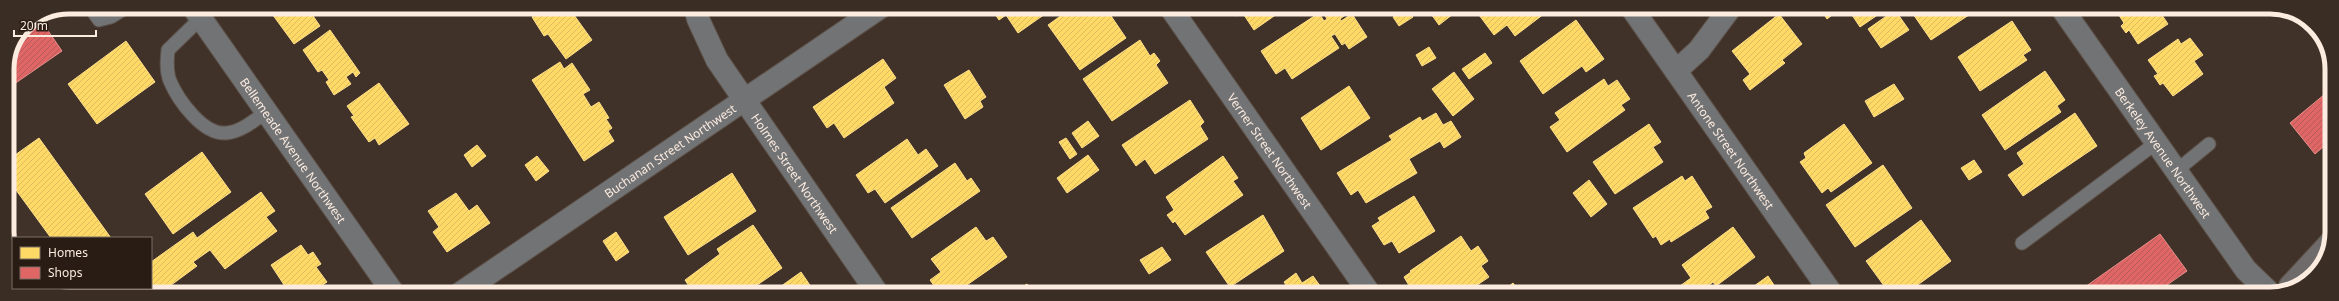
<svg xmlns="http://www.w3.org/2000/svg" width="2339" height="301" font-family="'Noto Sans',sans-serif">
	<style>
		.homes { fill: url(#homes-hatch); stroke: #fede8a }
		.shops { fill: url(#shops-hatch); stroke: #e88e8a }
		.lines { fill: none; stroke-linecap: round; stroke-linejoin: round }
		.service-casing { stroke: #5c5048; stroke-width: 15 }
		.minor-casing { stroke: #5c5048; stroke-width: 24 }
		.tertiary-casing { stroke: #5c5048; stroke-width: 24 }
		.secondary-casing { stroke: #5c5048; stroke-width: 24 }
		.service { stroke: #727375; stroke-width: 13 }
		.minor { stroke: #727375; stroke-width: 22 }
		.tertiary { stroke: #727375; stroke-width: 22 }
		.secondary { stroke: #6e6b6a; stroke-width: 22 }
		.labels { text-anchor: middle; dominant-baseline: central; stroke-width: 4; stroke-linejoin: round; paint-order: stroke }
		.street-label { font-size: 12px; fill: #fcebdf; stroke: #281c14 }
		.rim { fill: none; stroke: #fcebdf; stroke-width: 5 }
	</style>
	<defs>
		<pattern id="homes-hatch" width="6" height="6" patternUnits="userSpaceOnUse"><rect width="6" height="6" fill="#ffd966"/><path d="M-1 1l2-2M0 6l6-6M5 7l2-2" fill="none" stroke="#dbbc5f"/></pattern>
		<pattern id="shops-hatch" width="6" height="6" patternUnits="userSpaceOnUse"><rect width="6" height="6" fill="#e06666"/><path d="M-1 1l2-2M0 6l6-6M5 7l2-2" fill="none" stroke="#b45c5c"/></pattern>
	</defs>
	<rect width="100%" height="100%" fill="#403228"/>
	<path class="homes" d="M267 7H307L320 26 294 44Z
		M530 7H580L582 10 574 15 592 40 566 59 548 34 544 36 532 17 535 15Z
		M990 7H1055L1018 33 1006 15 999 20Z
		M1073 7H1105L1126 38 1080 70 1048 25Z
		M1230 7H1287L1254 30 1242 12 1236 16Z
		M1320 7H1356L1340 19 1341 21 1352 14 1367 37 1349 49 1345 43 1342 45 1335 34 1331 36 1339 48 1292 79 1285 68 1276 74 1261 51 1319 13 1324 21 1327 19Z
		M1407 7 1413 17 1399 26 1393 17Z
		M1426 7H1462L1439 25Z
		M1473 7H1553L1515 36 1507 25 1494 35Z
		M1819 7H1839L1840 9 1827 19Z
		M1862 7H1879L1882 12 1860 27 1852 15Z
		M1924 7H1981L1931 40 1913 14Z
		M2117 7H2173L2162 15 2168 24 2138 44 2129 30 2126 33 2121 26 2124 23 2115 9Z
		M1895 10 1909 30 1881 48 1868 29Z
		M1779 14 1802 44 1782 60 1785 63 1750 90 1743 80 1750 74 1732 51Z
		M1576 20 1604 59 1586 72 1582 66 1543 94 1520 61Z
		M2012 21 2031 50 2023 55 2027 60 1980 91 1958 57Z
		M330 30 360 73 356 77 353 72 346 77 351 84 334 95 326 82 329 80 322 70 318 72 303 50Z
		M2190 38 2203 55 2194 61 2203 74 2173 96 2163 83 2160 85 2154 76 2158 74 2148 60 2178 39 2181 44Z
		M1140 40 1150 56 1154 53 1160 61 1156 65 1168 83 1112 121 1083 79Z
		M126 41 155 82 97 124 68 84Z
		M1429 47 1436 58 1422 66 1416 55Z
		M1485 53 1492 63 1469 79 1462 69Z
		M883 59 896 78 884 87 894 103 844 138 834 123 827 128 813 107Z
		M560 62 564 69 572 63 590 90 583 94 591 107 599 102 609 118 606 119 612 128 608 131 614 141 584 161 532 80Z
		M969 70 986 97 980 101 983 107 965 119 944 85Z
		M2045 71 2065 100 2057 106 2061 112 2005 150 1982 115Z
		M1454 72 1474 99 1453 116 1432 89Z
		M1604 79 1608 86 1617 80 1630 99 1621 105 1625 110 1567 152 1550 127 1560 120 1555 113Z
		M379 83 409 124 379 145 375 138 369 142 351 117 354 116 347 106Z
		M1894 84 1904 99 1874 117 1865 101Z
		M1349 86 1370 118 1321 150 1301 118Z
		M1190 100 1204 122 1200 126 1208 139 1155 174 1145 159 1136 166 1122 145Z
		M1436 113 1443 125 1451 121 1461 137 1444 148 1440 141 1409 159 1417 173 1366 203 1358 190 1351 195 1337 173 1392 140 1389 136 1420 117 1422 121Z
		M2075 113 2097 146 2023 196 2008 175 2024 164 2017 153Z
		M1088 121 1099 136 1082 148 1072 133Z
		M1649 124 1661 142 1653 147 1663 162 1615 194 1593 162Z
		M1844 124 1872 163 1831 192 1828 188 1822 193 1800 162 1806 158 1804 153Z
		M39 138 111 238H51L8 179V160Z
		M1066 138 1077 154 1070 159 1059 142Z
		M907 139 918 155 926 149 938 166 885 203 875 189 868 193 856 175Z
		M477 145 486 156 472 167 464 155Z
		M202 152 231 192 173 234 145 194Z
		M1088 155 1099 170 1067 193 1057 178Z
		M537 156 549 171 536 181 525 165Z
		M1223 156 1238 178 1233 181 1243 195 1185 235 1175 221 1173 223 1167 215 1174 210 1166 197Z
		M1974 160 1982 172 1969 180 1961 168Z
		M955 163 967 181 971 178 980 191 912 238 891 208Z
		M1883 165 1912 208 1855 247 1826 205Z
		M732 173 756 211 688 255 664 217Z
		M1682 176 1685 181 1692 176 1712 207 1705 211 1709 218 1671 242 1670 239 1661 245 1656 236 1653 238 1633 208Z
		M1589 180 1607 204 1591 217 1573 193Z
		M261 192 275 211 266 217 277 231 225 269 210 250 193 262 197 266 159 294H143L139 288H151V262L193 232 197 238Z
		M456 193 469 211 477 205 490 223 447 252 433 232 439 227 428 211Z
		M1414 196 1435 231 1399 253 1392 241 1384 245 1372 226 1380 221 1378 218Z
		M1263 215 1284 251 1230 287 1206 252Z
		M1921 220 1951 261 1905 294H1890L1866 261Z
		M753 225 782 268 744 294 709 292 694 294 685 280 720 254 717 249Z
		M976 227 986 241 993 237 1007 257 954 294H940L930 280 941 272 931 259Z
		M1733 227 1755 257 1716 286 1713 282 1708 286 1709 288 1704 294H1669L1691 278 1682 265Z
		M616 232 629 252 616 261 603 241Z
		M1461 236 1471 251 1478 246 1488 261 1481 266 1489 277 1464 294H1414L1404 277 1411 272 1410 271Z
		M301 245 308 255 313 252 321 264 316 267 327 282 309 294H290L271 265Z
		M1162 247 1171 260 1149 274 1140 260Z
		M801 272 816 294H770Z
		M1296 273 1302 283 1313 276 1326 294H1290L1291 293 1284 282Z
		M1768 276 1780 294H1743Z
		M1513 283 1521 294H1505L1503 291Z
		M1027 284 1034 294H1005L1015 287 1017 290Z"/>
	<path class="shops" d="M40 19 62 51 7 89V68L25 25Z
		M2331 89V131L2326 135 2331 140 2315 154 2290 123Z
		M2160 234 2187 271 2154 294H2075Z"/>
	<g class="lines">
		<defs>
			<path id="service" d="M90 7 99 20 111 17 127 7
				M201 18 168 50C167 60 166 71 170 81 178 100 203 135 226 133 241 132 255 120 266 112
				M2176 171 2209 144
				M2022 243 2156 143"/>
			<g id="minor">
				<path id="s1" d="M695 7 698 19 717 60 878 294"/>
				<path id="s2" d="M1170 7 1370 294"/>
				<path id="s3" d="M1631 7 1832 294"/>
				<path id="s4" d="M2061 7 2246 270 2271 294"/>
				<path d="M1676 71 1699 50 1731 7"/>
				<path id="s5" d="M459 294 881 7"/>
			</g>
			<g id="tertiary">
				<path id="s6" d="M193 7 394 294"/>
			</g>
			<path id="secondary" d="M2290 286 2330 243"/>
		</defs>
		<use href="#service" class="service-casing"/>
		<use href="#minor" class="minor-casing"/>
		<use href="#tertiary" class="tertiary-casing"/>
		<use href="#secondary" class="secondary-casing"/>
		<use href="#service" class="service"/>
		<use href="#minor" class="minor"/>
		<use href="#tertiary" class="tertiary"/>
		<use href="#secondary" class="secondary"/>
	</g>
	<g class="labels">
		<g class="street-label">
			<text stroke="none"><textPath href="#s6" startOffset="175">Bellemeade Avenue Northwest</textPath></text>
			<text stroke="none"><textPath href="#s5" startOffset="255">Buchanan Street Northwest</textPath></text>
			<text stroke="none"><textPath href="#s2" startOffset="175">Verner Street Northwest</textPath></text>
			<text stroke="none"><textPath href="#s3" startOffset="175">Antone Street Northwest</textPath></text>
			<text stroke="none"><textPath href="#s4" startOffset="178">Berkeley Avenue Northwest</textPath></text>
			<text stroke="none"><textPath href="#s1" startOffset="195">Holmes Street Northwest</textPath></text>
		</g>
	</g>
	<path d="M0 0H2339V301H0ZM69 14H2270A55 55 0 0 1 2325 69V232A55 55 0 0 1 2270 287H69A55 55 0 0 1 14 232V69A55 55 0 0 1 69 14Z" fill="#392d24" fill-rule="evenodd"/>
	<path class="rim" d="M69 14H2270A55 55 0 0 1 2325 69V232A55 55 0 0 1 2270 287H69A55 55 0 0 1 14 232V69A55 55 0 0 1 69 14Z"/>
	<rect x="12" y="237" width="140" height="52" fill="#281c14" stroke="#7d6f65"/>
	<rect x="20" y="247" width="20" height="12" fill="#ffd966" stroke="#7d6f65"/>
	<text x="48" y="257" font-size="12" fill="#fcebdf">Homes</text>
	<rect x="20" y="267" width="20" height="12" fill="#e06666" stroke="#7d6f65"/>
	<text x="48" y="277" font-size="12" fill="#fcebdf">Shops</text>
	<path d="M14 30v6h82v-6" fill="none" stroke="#fcebdf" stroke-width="2"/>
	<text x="20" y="30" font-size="12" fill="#fcebdf" stroke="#281c14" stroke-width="3" paint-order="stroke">20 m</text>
</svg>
